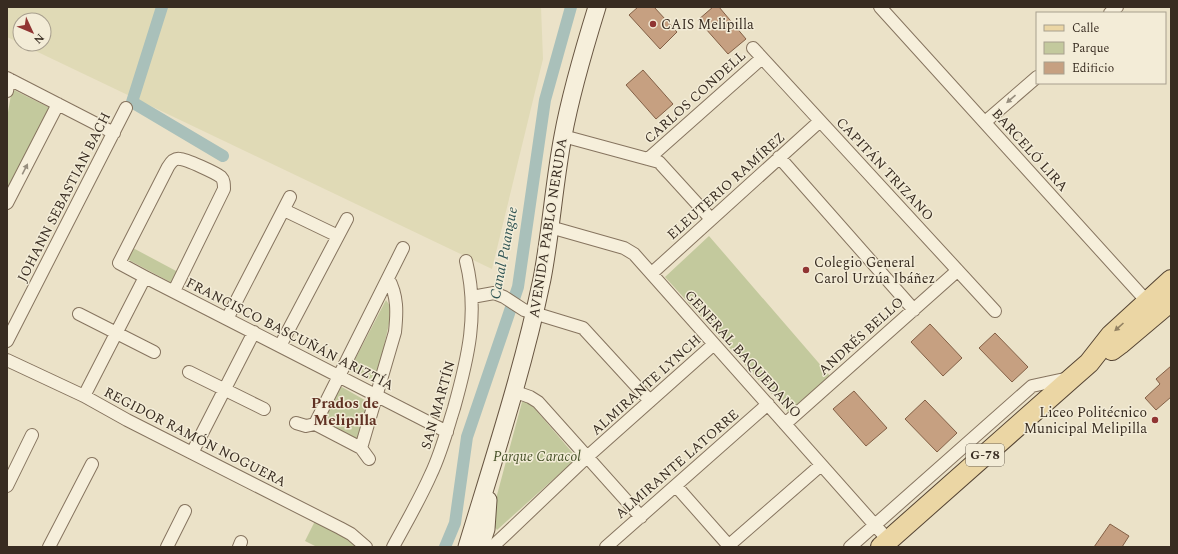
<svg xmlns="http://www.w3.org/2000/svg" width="1178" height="554" font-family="Spectral,serif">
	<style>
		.farmland { fill: #e0dab6 }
		.green { fill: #c3c99d }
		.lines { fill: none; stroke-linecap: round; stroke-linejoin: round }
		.canal { stroke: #a9c0ba; stroke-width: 12 }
		.building { fill: #c6a081; stroke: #836046 }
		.street-casing { stroke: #86745f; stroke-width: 14 }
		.secondary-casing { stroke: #685642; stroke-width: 19 }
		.primary-casing { stroke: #544332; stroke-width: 22 }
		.street { stroke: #f6efdb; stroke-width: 12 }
		.secondary { stroke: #f6efdb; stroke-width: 17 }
		.primary { stroke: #ebd6a4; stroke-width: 20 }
		.oneway { fill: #978e7e }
		.oneway2 { fill: #928162 }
		.poi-dot { fill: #903533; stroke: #f3ecd7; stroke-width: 1.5 }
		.labels { text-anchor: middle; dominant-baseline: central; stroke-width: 3; stroke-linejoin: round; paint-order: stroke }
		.shield { fill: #f3ecd7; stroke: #706658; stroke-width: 1 }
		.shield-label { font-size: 13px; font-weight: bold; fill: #382c21 }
		.poi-label { font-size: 14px; fill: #382c21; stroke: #f3ecd7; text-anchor: start }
		.street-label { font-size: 14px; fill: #382c21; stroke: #f3ecd7 }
		.park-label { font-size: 14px; font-style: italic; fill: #475229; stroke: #f3ecd7 }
		.water-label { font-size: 15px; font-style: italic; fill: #325655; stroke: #f3ecd7 }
		.neighbourhood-label { font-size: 15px; font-weight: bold; fill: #613224; stroke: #f3ecd7 }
	</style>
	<rect width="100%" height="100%" fill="#ebe2c8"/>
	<path class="farmland" d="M7 7H541L543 59 492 269 21 44H44V20H20V43L7 37Z"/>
	<path class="green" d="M12 89 52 109 7 195V118Z
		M709 236 830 376 788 412 665 277Z
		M133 248 178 272 172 283 127 259Z
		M386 300 390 306V319L376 382 349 371Z
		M340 386 370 403 358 442 324 422Z
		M522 402H529L577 458 497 530 490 521Z
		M316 519 343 534 360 547H317L305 541Z"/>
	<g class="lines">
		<path class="canal" d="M162 7 132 102 223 156
			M445 547 455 523 467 437 518 287 545 100 571 7"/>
	</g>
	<path class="building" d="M638 7H654L677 32 660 49 629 15Z
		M713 7H719L746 39 728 54 698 20Z
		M643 70 673 104 656 119 626 85Z
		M930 324 962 358 943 376 911 342Z
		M995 333 1028 367 1012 382 979 348Z
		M1171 366V397L1156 410 1145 398 1160 384 1156 379Z
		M854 391 887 428 866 446 833 409Z
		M925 400 957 433 937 452 905 419Z
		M1110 524 1129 536 1122 547H1094Z"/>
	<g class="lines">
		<defs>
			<path id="street" d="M880 7 1152 307
				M1110 13 1117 7
				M753 48 995 311
				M7 78 114 133
				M7 91 9 79
				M985 122 1037 77
				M563 136 659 162 711 219
				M779 157 914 310
				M648 159 762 58
				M7 203 58 104
				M284 210 338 236
				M550 227 624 248 634 254 889 541
				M652 273 820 121
				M174 291 224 189C224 184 224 180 221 177 216 173 186 159 180 159 175 158 171 162 168 167L119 263 145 277 430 423 447 432
				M472 297 494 293 504 297 524 310 583 328 650 401
				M79 314 154 352
				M227 319 290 197
				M7 341 126 108
				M280 346 347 219
				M7 360 84 396 127 420 340 528 351 534 366 547
				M189 372 264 409
				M513 391 530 397 538 402 641 517
				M84 396 145 277
				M296 423 306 426 315 424 361 448 369 459
				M315 424 403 248
				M785 424 957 271
				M361 448 395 332C397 313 398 296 388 278
				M192 453 254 332
				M7 486 32 435
				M676 486 730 547
				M49 547 92 464
				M167 547 185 511
				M239 547 241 542
				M393 547C406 523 420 499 431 474 441 453 447 430 454 408 468 358 479 313 466 261
				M492 547 505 535 587 457 714 344
				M606 547 768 404
				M727 547 821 465
				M850 547 1032 386 1069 378"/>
			<path id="secondary" d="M467 547C494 458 523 370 542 279 551 232 554 183 563 136 571 92 584 49 597 7
				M480 547 486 529 488 500"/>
			<path id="primary" d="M1112 350 1120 344 1171 301
				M881 547 1073 377 1089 363 1111 335 1171 280"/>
		</defs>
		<use href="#street" class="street-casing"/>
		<use href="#secondary" class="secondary-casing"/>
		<use href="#primary" class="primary-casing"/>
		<use href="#street" class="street"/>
		<use href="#secondary" class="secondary"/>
		<use href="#primary" class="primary"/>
	</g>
	<defs><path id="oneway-solid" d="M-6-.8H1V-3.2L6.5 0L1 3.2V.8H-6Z"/></defs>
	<g class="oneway">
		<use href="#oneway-solid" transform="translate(1011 99) rotate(139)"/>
		<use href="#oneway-solid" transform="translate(25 169) rotate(-63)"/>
	</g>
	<use class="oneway2" href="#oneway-solid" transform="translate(1119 327) rotate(138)"/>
	<g class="poi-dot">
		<circle cx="653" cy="24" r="4"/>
		<circle cx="806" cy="270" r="4"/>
		<circle cx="1155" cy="420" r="4"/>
	</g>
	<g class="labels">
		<rect class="shield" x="966" y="444" width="38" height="22" rx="3"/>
		<g class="shield-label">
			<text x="985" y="455">G-78</text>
		</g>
		<g class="poi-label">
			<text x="661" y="24">CAIS Melipilla</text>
			<text x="814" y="262">Colegio General<tspan x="814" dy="16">Carol Urzúa Ibáñez</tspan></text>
			<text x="1147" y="412" text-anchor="end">Liceo Politécnico<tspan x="1147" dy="16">Municipal Melipilla</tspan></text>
		</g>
		<g class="street-label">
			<text transform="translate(695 97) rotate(-42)">CARLOS CONDELL</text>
			<text transform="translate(1030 150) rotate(48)">BARCELÓ LIRA</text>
			<text transform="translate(885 169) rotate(47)">CAPITÁN TRIZANO</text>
			<text transform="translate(726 186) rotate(-42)">ELEUTERIO RAMÍREZ</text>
			<text transform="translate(64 197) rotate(-63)">JOHANN SEBASTIAN BACH</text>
			<text transform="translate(548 228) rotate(-81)">AVENIDA PABLO NERUDA</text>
			<text transform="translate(290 334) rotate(27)">FRANCISCO BASCUÑÁN ARIZTÍA</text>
			<text transform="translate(861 336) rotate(-42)">ANDRÉS BELLO</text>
			<text transform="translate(743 354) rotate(48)">GENERAL BAQUEDANO</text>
			<text transform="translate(646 385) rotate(-42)">ALMIRANTE LYNCH</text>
			<text transform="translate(438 405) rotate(-74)">SAN MARTÍN</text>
			<text transform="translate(195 437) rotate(27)">REGIDOR RAMÓN NOGUERA</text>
			<text transform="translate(677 464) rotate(-41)">ALMIRANTE LATORRE</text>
		</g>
		<g class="park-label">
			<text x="537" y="456">Parque Caracol</text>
		</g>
		<g class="water-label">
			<text transform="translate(504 253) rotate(-79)">Canal Puangue</text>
		</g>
		<g class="neighbourhood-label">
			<text x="345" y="403">Prados de<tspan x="345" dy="17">Melipilla</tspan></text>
		</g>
	</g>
	<rect width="1178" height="554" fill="none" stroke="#382c21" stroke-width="16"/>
	<rect x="1036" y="12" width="130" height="72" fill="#f3ecd7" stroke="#a89f8e"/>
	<rect x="1044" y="25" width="20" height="6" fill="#ebd6a4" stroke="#a89f8e"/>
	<text x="1072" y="32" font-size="12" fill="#382c21">Calle</text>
	<rect x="1044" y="42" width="20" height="12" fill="#c3c99d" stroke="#a89f8e"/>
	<text x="1072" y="52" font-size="12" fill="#382c21">Parque</text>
	<rect x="1044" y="62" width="20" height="12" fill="#c6a081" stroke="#a89f8e"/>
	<text x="1072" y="72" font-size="12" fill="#382c21">Edificio</text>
	<g transform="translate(32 32) rotate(134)"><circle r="19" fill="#f3ecd7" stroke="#a89f8e"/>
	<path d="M0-3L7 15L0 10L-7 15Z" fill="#903533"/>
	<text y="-6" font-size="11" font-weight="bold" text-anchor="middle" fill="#382c21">N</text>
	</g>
</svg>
